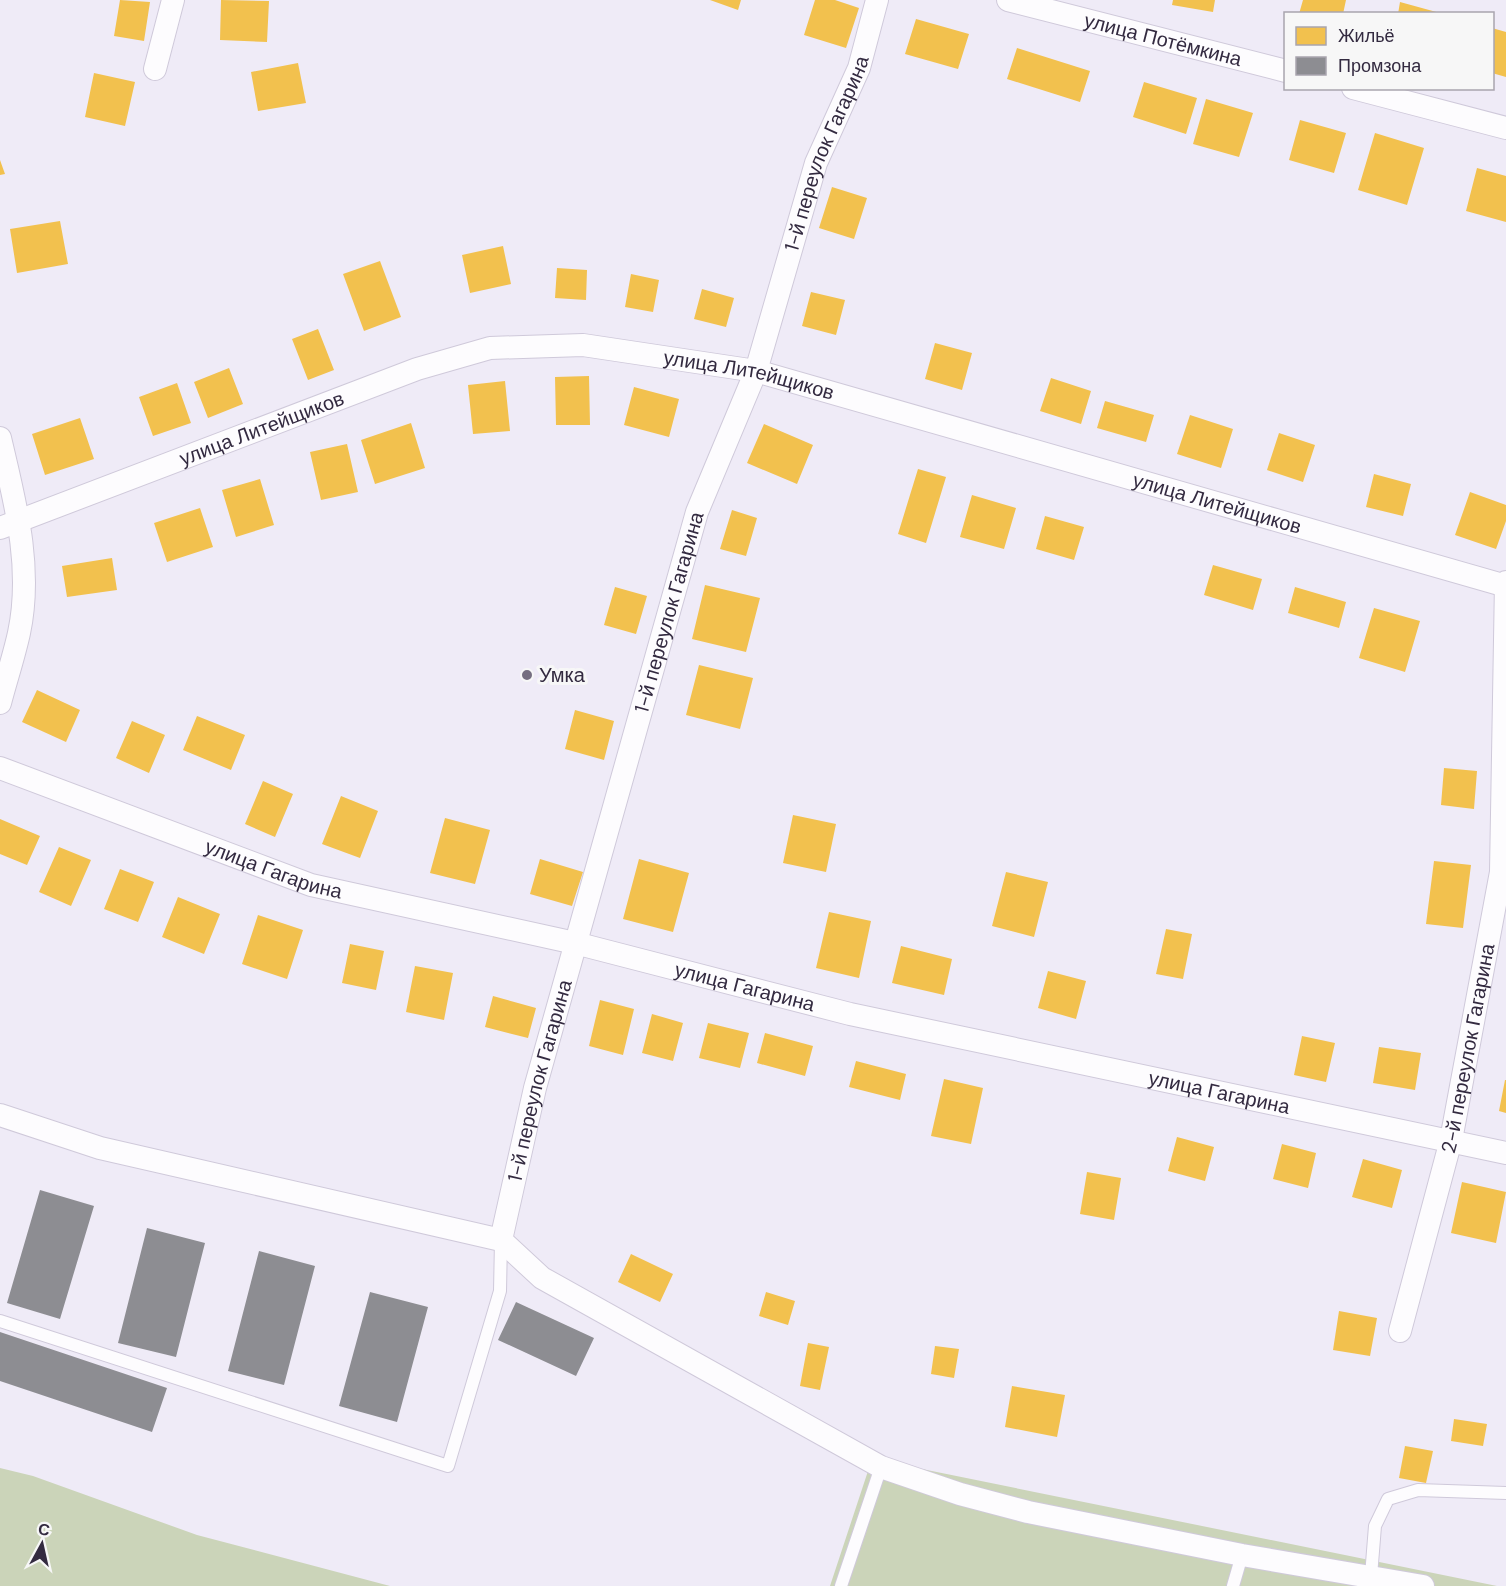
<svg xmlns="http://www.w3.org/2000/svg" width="1506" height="1586" font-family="'DM Sans',sans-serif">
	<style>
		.green { fill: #cbd4b9 }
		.homes { fill: #f2c14e }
		.industry { fill: #8d8d92 }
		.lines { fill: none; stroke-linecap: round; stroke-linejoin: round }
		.service-casing { stroke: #cfc9da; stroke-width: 14 }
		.minor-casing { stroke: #cfc9da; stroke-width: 24 }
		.service { stroke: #fdfcfe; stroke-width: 12 }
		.minor { stroke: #fdfcfe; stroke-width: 22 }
		.poi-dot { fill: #756e80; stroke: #f7f7f7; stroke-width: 2 }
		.labels { text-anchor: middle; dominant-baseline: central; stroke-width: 6; stroke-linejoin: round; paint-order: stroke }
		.street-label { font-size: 20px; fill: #332a40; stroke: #f7f7f7 }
		.poi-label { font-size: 20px; fill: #332a40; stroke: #f7f7f7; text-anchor: start }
	</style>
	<rect width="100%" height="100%" fill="#efebf7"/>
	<path class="green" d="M0 1468 33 1476 197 1535 390 1586H0Z
		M922 1469 1497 1586H830L868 1471Z"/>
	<path class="homes" d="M120 0 150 2 144 41 114 36Z
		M221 0 269 1 267 42 220 40Z
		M710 0H741L738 10Z
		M815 0H835L859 8 846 48 804 35Z
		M1173 0H1215L1213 12 1172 5Z
		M1303 0H1346L1343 14H1299Z
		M1400 2 1440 13V14H1398Z
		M916 19 969 34 958 69 905 54Z
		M1492 28 1506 32V77L1492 73Z
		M1017 48 1090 71 1080 102 1007 79Z
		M298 63 306 103 258 111 251 72Z
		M94 73 135 82 125 126 85 117Z
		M1144 82 1197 98 1186 134 1133 117Z
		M1206 99 1253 113 1239 157 1193 144Z
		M1300 120 1346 133 1334 173 1289 160Z
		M1375 133 1424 148 1407 205 1358 190Z
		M0 160 5 174 0 175Z
		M1477 168 1506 176V222L1466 211Z
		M832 187 867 198 854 239 819 228Z
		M60 221 68 264 17 273 10 229Z
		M503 246 511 284 470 293 462 255Z
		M380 261 401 317 364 331 343 274Z
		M557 268 587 270 586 300 555 298Z
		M631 274 659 280 653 312 625 307Z
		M702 289 734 298 726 327 694 319Z
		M811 292 845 300 836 335 802 326Z
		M318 329 334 370 308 380 292 339Z
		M935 343 972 353 962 390 925 379Z
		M229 368 243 404 208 418 194 382Z
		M589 376 590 425H556L555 377Z
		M1051 378 1091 391 1081 424 1040 411Z
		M505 381 510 431 473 434 468 385Z
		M177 383 191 423 153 436 139 397Z
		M634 387 679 399 669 437 624 425Z
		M1105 401 1154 415 1146 442 1097 428Z
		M1190 415 1233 429 1221 468 1177 454Z
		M80 418 94 459 45 475 32 434Z
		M411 423 425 468 375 484 361 440Z
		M764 424 813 445 797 484 747 463Z
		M1279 433 1315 445 1303 482 1267 470Z
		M347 444 358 492 321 500 310 452Z
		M918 469 946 477 926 543 898 534Z
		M1374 474 1411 484 1403 516 1366 507Z
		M260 479 274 525 236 537 222 490Z
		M1470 492 1506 505V521L1496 549 1455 535Z
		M972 495 1016 508 1004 549 960 537Z
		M200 508 213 547 167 562 154 523Z
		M732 510 757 518 746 556 720 549Z
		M1045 516 1084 527 1074 560 1036 549Z
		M112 558 117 590 67 597 62 566Z
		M1213 565 1262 579 1253 610 1204 595Z
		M705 585 760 598 746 652 692 639Z
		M615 587 647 596 636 634 604 625Z
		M1295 587 1346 602 1339 628 1288 613Z
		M1374 608 1420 621 1405 672 1359 658Z
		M699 665 753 678 740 729 686 715Z
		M37 690 80 710 66 742 22 722Z
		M575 710 614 721 604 760 565 749Z
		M197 716 245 735 231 770 183 750Z
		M132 721 165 735 149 773 116 758Z
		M1444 768 1477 771 1474 809 1441 805Z
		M263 781 293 794 275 837 245 824Z
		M341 796 378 811 360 858 322 844Z
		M793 815 836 824 826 872 783 863Z
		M445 818 490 830 475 884 430 873Z
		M0 819 40 836 27 865 0 854Z
		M59 847 91 860 71 906 39 892Z
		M540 859 583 872 572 906 530 894Z
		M639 859 689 873 673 932 623 919Z
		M1434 861 1471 865 1463 928 1426 924Z
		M120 869 154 882 138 922 104 909Z
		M1006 872 1048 882 1034 937 992 926Z
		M178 897 220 914 204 954 162 937Z
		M829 912 871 921 859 978 816 968Z
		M258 915 303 930 287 979 242 964Z
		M1166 929 1192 934 1183 979 1156 974Z
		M350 944 384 951 376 990 342 983Z
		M901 946 952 959 944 995 892 983Z
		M415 966 453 973 444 1020 406 1012Z
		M1048 971 1086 981 1076 1019 1038 1008Z
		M493 996 536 1008 528 1038 485 1027Z
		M600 1000 634 1009 623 1055 589 1046Z
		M652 1014 683 1023 673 1061 642 1053Z
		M708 1023 749 1033 740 1068 699 1058Z
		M765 1033 813 1046 805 1076 757 1063Z
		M1302 1036 1335 1043 1326 1082 1294 1075Z
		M1379 1047 1421 1053 1415 1090 1373 1083Z
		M856 1061 906 1074 900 1100 849 1087Z
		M944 1079 983 1088 971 1144 931 1136Z
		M1505 1080H1506V1113L1499 1111Z
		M1177 1137 1214 1147 1205 1181 1168 1171Z
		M1282 1144 1316 1153 1308 1188 1273 1179Z
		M1363 1159 1402 1170 1392 1208 1352 1197Z
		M1087 1172 1121 1178 1114 1220 1080 1214Z
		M1462 1182 1506 1192 1496 1243 1451 1233Z
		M631 1254 673 1274 660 1302 618 1282Z
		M766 1292 795 1301 788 1325 759 1316Z
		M1339 1311 1377 1318 1370 1356 1333 1350Z
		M808 1343 829 1347 820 1390 800 1386Z
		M935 1346 959 1349 954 1378 931 1374Z
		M1012 1386 1065 1395 1057 1437 1005 1427Z
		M1454 1419 1487 1424 1483 1446 1451 1441Z
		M1405 1446 1433 1451 1426 1483 1399 1478Z"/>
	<path class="industry" d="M40 1190 94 1206 60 1319 7 1303Z
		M147 1228 205 1243 176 1357 118 1343Z
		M259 1251 315 1266 284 1385 228 1371Z
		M370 1292 428 1307 397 1422 339 1406Z
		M516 1302 594 1338 576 1376 498 1340Z
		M0 1332 167 1388 152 1432 0 1381Z"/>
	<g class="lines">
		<defs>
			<path id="service" d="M0 1321 448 1466 500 1291 501 1241
				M1371 1576 1375 1526 1388 1499 1418 1490 1506 1493
				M841 1586 881 1467
				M1233 1586 1242 1555"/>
			<g id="minor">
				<path id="s1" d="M1008 0 1286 71"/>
				<path d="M155 69 173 0"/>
				<path d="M1353 88 1506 128"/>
				<path d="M0 438C15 502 33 567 19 633 14 656 6 680 0 703"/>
				<path id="s2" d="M0 528 417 369 490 348 583 345 756 371 1506 586"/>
				<path id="s3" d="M0 768 311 885 575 943 850 1014 1506 1153"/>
				<path d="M0 1115 100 1148 501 1240 542 1278 881 1467 960 1494 1028 1512 1242 1555 1423 1586"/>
				<path id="s4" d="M501 1240 535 1088 697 512 756 371 816 163 859 68 877 0"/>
				<path id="s5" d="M1400 1331 1451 1140 1501 872 1506 582"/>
			</g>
		</defs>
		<use href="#service" class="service-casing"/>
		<use href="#minor" class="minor-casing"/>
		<use href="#service" class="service"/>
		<use href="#minor" class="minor"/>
	</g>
	<circle class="poi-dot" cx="527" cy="675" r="6"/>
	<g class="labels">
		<g class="street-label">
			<text stroke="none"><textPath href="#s1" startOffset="160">улица Потёмкина</textPath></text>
			<text stroke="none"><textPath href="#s4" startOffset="1136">1-й переулок Гагарина</textPath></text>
			<text stroke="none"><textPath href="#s2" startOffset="784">улица Литейщиков</textPath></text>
			<text stroke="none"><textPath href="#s2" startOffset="280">улица Литейщиков</textPath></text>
			<text stroke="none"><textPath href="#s2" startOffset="1270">улица Литейщиков</textPath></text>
			<text stroke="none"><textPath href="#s4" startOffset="650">1-й переулок Гагарина</textPath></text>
			<text stroke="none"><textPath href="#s3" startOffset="292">улица Гагарина</textPath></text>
			<text stroke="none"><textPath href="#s3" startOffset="778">улица Гагарина</textPath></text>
			<text stroke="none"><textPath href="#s5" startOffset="291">2-й переулок Гагарина</textPath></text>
			<text stroke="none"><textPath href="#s4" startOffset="164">1-й переулок Гагарина</textPath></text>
			<text stroke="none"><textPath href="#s3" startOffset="1264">улица Гагарина</textPath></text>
		</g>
		<g class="poi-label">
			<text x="539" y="675">Умка</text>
		</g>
	</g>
	<rect x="1284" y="12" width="210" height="78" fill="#f7f7f7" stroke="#a9a5ae" stroke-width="1.5"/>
	<rect x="1296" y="27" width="30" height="18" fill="#f2c14e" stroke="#a9a5ae" stroke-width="1.5"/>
	<text x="1338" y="42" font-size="18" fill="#332a40">Жильё</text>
	<rect x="1296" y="57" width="30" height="18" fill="#8d8d92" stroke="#a9a5ae" stroke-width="1.5"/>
	<text x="1338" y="72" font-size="18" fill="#332a40">Промзона</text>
	<g transform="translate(42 1544) rotate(8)" stroke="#f7f7f7" stroke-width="4.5" paint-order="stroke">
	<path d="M0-4.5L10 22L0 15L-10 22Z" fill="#332a40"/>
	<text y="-9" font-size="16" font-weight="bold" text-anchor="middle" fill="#332a40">С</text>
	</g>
</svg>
